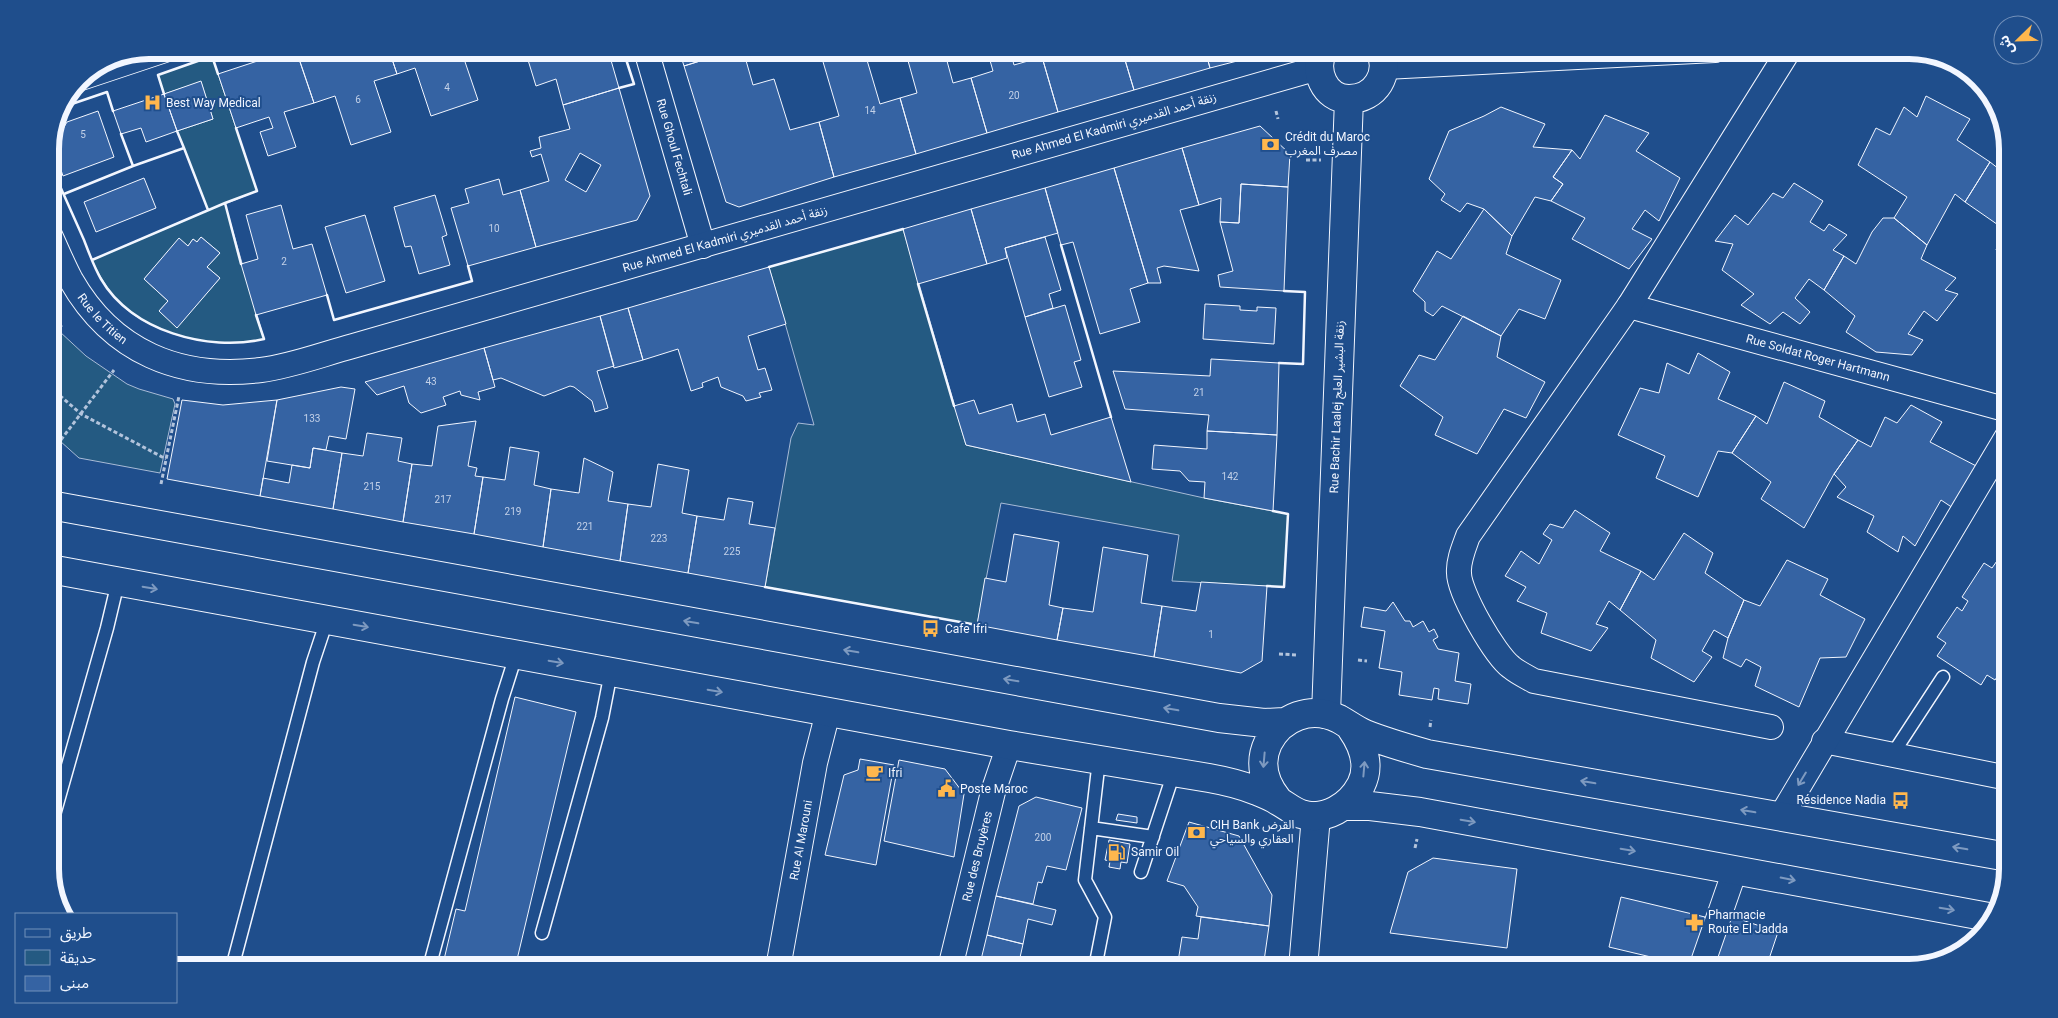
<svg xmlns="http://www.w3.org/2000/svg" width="2058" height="1018" font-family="Roboto,'Noto Sans Arabic',sans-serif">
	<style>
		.green { fill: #245a82; stroke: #a8bbd7; fill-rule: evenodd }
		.building { fill: #3563a3; stroke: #f2f6ff; fill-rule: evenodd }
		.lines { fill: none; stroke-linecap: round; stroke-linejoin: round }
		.service-casing { stroke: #f2f6ff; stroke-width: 15 }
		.minor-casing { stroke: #f2f6ff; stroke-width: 26 }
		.tertiary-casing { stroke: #f2f6ff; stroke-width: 30 }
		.primary-casing { stroke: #f2f6ff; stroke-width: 30 }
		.path { stroke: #b3c4dc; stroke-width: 3; stroke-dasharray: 4 2.5; stroke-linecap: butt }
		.service { stroke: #1f4e8c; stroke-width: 12 }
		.minor { stroke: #1f4e8c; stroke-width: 24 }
		.tertiary { stroke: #1f4e8c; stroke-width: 28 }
		.primary { stroke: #1f4e8c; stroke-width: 28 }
		.wall { stroke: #f2f6ff; stroke-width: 2.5 }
		.oneway { stroke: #7e9ac0 }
		.labels { text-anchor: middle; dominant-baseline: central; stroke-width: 4; stroke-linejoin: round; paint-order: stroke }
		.number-label { font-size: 10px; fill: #c3d1e8 }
		.poi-label { font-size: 12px; fill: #f2f6ff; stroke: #1f4e8c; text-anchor: start }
		.street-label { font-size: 12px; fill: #f2f6ff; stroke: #1f4e8c }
		.rim { fill: none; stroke: #f2f6ff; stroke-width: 6 }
	</style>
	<rect width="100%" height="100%" fill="#1f4e8c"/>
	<path class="green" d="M212 56 257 191 225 204 264 339C221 349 171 339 134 315 115 302 101 280 92 260L208 210 177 131 213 119 201 82 164 94 158 75ZM201 237 220 253 207 267 220 278 177 327 159 311 168 301 144 279 179 239 188 246 193 239 197 242Z
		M903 229 966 445 1204 498 1288 514 1284 587 1172 581 1179 535 1001 503 977 625 765 587 791 438 798 423 814 425 769 267Z
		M59 331 86 356 127 384 139 389 173 399 175 404 160 473 79 458 50 432V337Z"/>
	<path class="building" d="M291 50H296L314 103 284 112 296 147 268 156 260 132 273 128 269 117 236 128 218 74Z
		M296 50H389L397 74 374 81 391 132 351 145 335 96 314 103Z
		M389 50H472L462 53 478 100 431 116 415 68 397 74Z
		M546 50H608L619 88 563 105 556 79 536 86 528 60 547 54Z
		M679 50H735L684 66Z
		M735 50H743L753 85 774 79 790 130 819 122 834 177 739 207 726 202 684 66Z
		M837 50H864L880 104 900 98 916 154 834 177 819 122 839 116 821 55Z
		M905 50H944L953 83 971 78 987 133 916 154 900 98 917 93Z
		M987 50H1010L1014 65 1042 57 1058 112 987 133 971 78 993 71Z
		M1065 50H1122L1134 90 1058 112 1042 57Z
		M1122 50H1205L1210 68 1134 90Z
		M1205 50H1280L1210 68Z
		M201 81 213 119 177 131 164 94Z
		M619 88 650 196 637 220 536 247 520 190 549 181 541 154 532 157 530 151 541 148 539 137 570 129 563 105ZM580 153 601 165 586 192 565 180Z
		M164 94 177 131 146 142 141 128 121 134 113 111Z
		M1926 96 1970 119 1957 140 1990 162 1965 202 1955 194 1927 245 1894 218 1907 197 1858 165 1876 128 1890 135 1904 107 1917 117Z
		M1501 107 1545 124 1533 147 1572 150 1553 177 1563 184 1551 201 1535 197 1512 236 1484 209 1467 203 1460 212 1441 200 1445 194 1429 179 1449 131 1484 116Z
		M98 111 114 157 63 176 53 146 67 122Z
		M1605 115 1649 133 1636 151 1680 178 1659 221 1645 210 1632 229 1652 239 1629 269 1572 239 1585 218 1551 201 1563 184 1553 177 1572 150 1580 159Z
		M1260 126 1290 154 1288 187 1241 184 1239 223 1220 222 1221 198 1199 205 1182 148Z
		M1182 148 1199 205 1180 210 1199 271 1164 266 1157 268 1161 283H1148L1114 168Z
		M2008 154V258L1996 250 2004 229 1965 202 1990 162 1999 169Z
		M1114 168 1148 283 1130 289 1140 322 1100 334 1073 242 1061 245 1045 188Z
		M144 178 156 208 96 232 84 202Z
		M499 179 503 195 520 190 536 247 468 266 451 208 469 203 465 189Z
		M1794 183 1823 201 1810 222 1824 231 1829 224 1847 235 1833 250 1844 256 1824 290 1809 279 1795 298 1810 312 1800 324 1783 312 1770 324 1741 305 1754 294 1722 270 1733 244 1715 241 1735 215 1748 225 1773 193 1783 198Z
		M1241 184 1288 187 1284 291 1220 287 1218 275 1233 271 1220 222 1239 223Z
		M1045 188 1058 233 1005 248 1007 258 987 264 971 209Z
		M435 195 447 235 442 237 450 265 419 274 411 246 405 247 394 207Z
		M281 205 293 249 312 244 327 295 256 315 241 264 258 259 246 215Z
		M971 209 987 264 918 284 903 229Z
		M1484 209 1512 236 1506 254 1561 280 1545 319 1519 309 1501 336 1442 306 1433 316 1425 311V302L1413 291 1437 251 1451 259Z
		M365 215 385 281 346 293 325 227Z
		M1883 218H1894L1927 245 1921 259 1956 278 1945 290 1958 294 1937 321 1924 311 1908 334 1923 340 1912 355 1876 352 1846 332 1855 316 1824 290 1844 256 1856 264 1872 232Z
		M201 237 220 253 207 267 220 278 177 328 159 311 168 301 144 279 179 238 188 246 193 239 197 242Z
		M1045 237 1061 290 1049 294 1053 308 1025 317 1005 248Z
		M769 267 786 324 748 336 758 370 765 368 772 390 759 393 761 397 746 401 743 396 721 387 718 377 702 383 703 387 691 391 678 349 643 360 628 308Z
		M1205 304 1240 306V310L1257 311V307L1276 308 1274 344 1203 339Z
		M1065 305 1081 360 1074 362 1082 387 1049 397 1025 317Z
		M628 308 643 360 614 368 600 316Z
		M600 316 614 366 597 371 608 408 595 412 592 401 574 387 570 386 544 396 501 378 493 380 484 348Z
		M1463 316 1501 336 1497 357 1545 382 1526 418 1504 409 1477 454 1435 435 1443 417 1400 386 1419 355 1435 360Z
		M484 348 495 387 478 392 480 400 461 395 460 391 443 397 446 405 421 413 409 403 404 386 377 395 365 382Z
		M1698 353 1730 372 1718 399 1756 416 1732 453 1718 451 1698 497 1656 478 1665 456 1618 435 1640 388 1659 393 1667 363 1689 374Z
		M1211 359 1279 363 1277 435 1207 431 1209 415 1125 409 1113 371 1210 376Z
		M1784 382 1825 401 1819 417 1858 440 1834 474 1804 528 1761 499 1771 482 1732 453 1756 416 1767 424Z
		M341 387 355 389 346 439 329 436 326 450 313 448 310 468 267 461 277 400Z
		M182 400 223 405 277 400 260 496 167 479Z
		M974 400 979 414 1012 404 1017 422 1045 414 1051 435 1111 417 1131 482 966 445 954 406Z
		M1911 405 1942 422 1930 442 1982 469 1956 510 1941 500 1915 546 1903 536 1898 552 1867 532 1874 516 1837 497 1846 487 1834 474 1858 440 1871 447 1885 417 1897 423Z
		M476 421 468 466 477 468 475 476 483 477 474 534 403 522 412 464 432 466 438 426Z
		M1207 431 1277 435 1273 511 1204 498 1205 482 1189 481 1180 471 1152 469 1154 445 1207 449Z
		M367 433 402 438 398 461 412 464 403 522 333 509 342 453 363 456Z
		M510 447 539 452 534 485 551 489 543 547 474 534 483 477 505 480Z
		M313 448 342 453 333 509 260 496 263 478 289 483 292 465 310 468Z
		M584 458 613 472 608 501 628 504 620 561 543 547 551 489 579 493Z
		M658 464 689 470 682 513 697 516 688 573 620 561 628 504 651 507Z
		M728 498 753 502 749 524 775 528 765 587 688 573 697 516 724 520Z
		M1575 510 1610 533 1600 551 1641 571 1620 610 1609 601 1596 624 1608 628 1591 651 1541 633 1547 613 1517 601 1526 587 1505 576 1521 551 1539 564 1552 540 1543 534 1550 524 1563 528Z
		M1684 533 1713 553 1705 573 1744 600 1728 638 1714 630 1702 651 1712 657 1694 682 1651 658 1656 640 1620 610 1641 571 1654 580Z
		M1014 534 1059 542 1049 605 1063 608 1057 640 977 625 985 578 1006 582Z
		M1103 547 1148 555 1141 603 1162 606 1154 657 1057 640 1063 608 1093 612Z
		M1999 558 2008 564V660L1995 680 1987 675 1981 685 1937 656 1946 643 1937 637 1957 607 1962 611 1968 601 1962 597 1984 563 1992 568Z
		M1787 560 1828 579 1820 595 1865 619 1846 657 1820 658 1799 707 1755 686 1761 667 1746 659 1741 667 1723 658 1728 638 1744 600 1760 606Z
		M1201 582 1267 586 1262 661 1241 673 1154 657 1162 606 1196 611Z
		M1393 602 1405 621H1410L1413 627 1423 621 1429 632 1434 629 1438 637 1433 640 1438 649 1459 653 1455 681 1471 684 1468 704 1438 699 1439 689 1434 688 1432 700 1399 695 1402 672 1379 668 1385 631 1361 627 1364 607 1386 611Z
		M515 697 576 712 515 968H442L456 909 465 911Z
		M860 759 894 765 876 865 825 855 844 775 858 770Z
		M899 760 945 769 964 794 954 857 884 841Z
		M1036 797 1082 808 1066 870 1047 866 1042 883 1038 882 1033 904 996 896 1019 806Z
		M1118 814 1137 817V823L1116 820Z
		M1189 822 1239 836 1272 895 1269 926 1196 916 1198 907 1184 886 1167 881Z
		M1109 840 1130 844 1127 863 1121 862 1120 869 1109 867 1110 861 1105 860Z
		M1433 858 1517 869 1507 948 1390 933 1408 872Z
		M996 896 1056 910 1052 925 1028 919 1023 944 987 935Z
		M1621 897 1705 917 1693 967 1609 947Z
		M1730 916 1778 932 1766 968H1713Z
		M1201 917 1269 926 1263 968H1177L1182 937 1198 939Z
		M987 935 1023 944 1019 962 1042 968H979Z"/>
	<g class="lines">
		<defs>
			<path id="service" d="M1892 755 1943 677
				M1091 828 1153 837
				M50 829 107 628 118 582
				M1141 872 1174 772
				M542 933 602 718 611 672
				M232 968 313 662 327 620
				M429 968 502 699 516 655
				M1095 968 1105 917 1085 880 1099 760"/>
			<g id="minor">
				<path id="s1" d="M646 50 703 246"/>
				<path d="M1385 67 1715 50"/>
				<path d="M81 78 165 50"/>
				<path id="s2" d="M50 235C57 250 63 265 71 280 112 352 180 380 261 370 292 366 323 354 353 346L1318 68"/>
				<path id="s3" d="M1629 306 2008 410"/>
				<path d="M1771 727 1534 681C1527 677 1518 673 1511 667 1495 655 1459 593 1459 573 1458 561 1464 547 1468 536L1629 306 1789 50"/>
				<path d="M1824 741 2008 778"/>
				<path d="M1781 816 2008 435"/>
				<path id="s4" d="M778 968 815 763 828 712"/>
				<path id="s5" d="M950 968 993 792 1009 745"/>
				<path d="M1701 968 1735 870"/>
			</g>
			<path id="tertiary" d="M1323 50C1313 70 1324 99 1349 99 1376 99 1391 73 1380 50
				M1326 714 1349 99
				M1303 968 1316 816"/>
			<path id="primary" d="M50 505 1219 718 1264 723 1284 722
				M50 569 1009 745 1209 778C1226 781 1242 785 1257 791 1264 794 1272 797 1278 801 1286 805 1292 811 1301 814 1325 822 1350 806 1361 785 1371 765 1363 745 1351 728
				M1278 800C1265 784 1258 764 1268 743 1281 717 1311 705 1339 719 1348 724 1354 729 1365 734 1385 742 1406 748 1427 754L2008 857
				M1344 806H1370L1420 812 1994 918"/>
		</defs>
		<use href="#service" class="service-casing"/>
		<use href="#minor" class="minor-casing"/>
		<use href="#tertiary" class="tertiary-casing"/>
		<use href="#primary" class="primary-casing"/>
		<path class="path" d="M1276 111 1278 119
			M1306 160H1321
			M50 333 62 325
			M50 387 81 414 166 459
			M57 445 114 370
			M161 484 179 396
			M1279 654 1298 655
			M1358 660 1367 661
			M1430 727 1431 720
			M1415 848 1417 839"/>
		<use href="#service" class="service"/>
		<use href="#minor" class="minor"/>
		<use href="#tertiary" class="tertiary"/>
		<use href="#primary" class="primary"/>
		<path class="wall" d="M212 56 232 50
			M619 88 634 84 623 50
			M164 94 158 75 212 56 218 74
			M60 108 107 92 113 111
			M177 131 184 148
			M50 163C61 189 73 215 84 240 89 253 94 267 101 279 131 331 208 352 264 339L256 315
			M133 166 184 148 208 210
			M64 194 133 166 121 134
			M225 203 257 191 236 128
			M1061 245 1111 417
			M92 260 225 203 241 264
			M769 267 903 229
			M918 284 954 406
			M327 295 334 320 472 281 468 266
			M1279 363 1303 364 1305 292 1284 291
			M1267 586 1284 587 1288 514 1273 511
			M765 587 977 625"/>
	</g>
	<defs><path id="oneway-shaft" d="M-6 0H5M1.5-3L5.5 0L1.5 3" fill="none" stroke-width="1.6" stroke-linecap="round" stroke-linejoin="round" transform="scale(1.25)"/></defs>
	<g class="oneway">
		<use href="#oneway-shaft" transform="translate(150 588) rotate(10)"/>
		<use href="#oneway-shaft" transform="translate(691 622) rotate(-170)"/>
		<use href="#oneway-shaft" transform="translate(361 626) rotate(10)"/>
		<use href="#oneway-shaft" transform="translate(851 651) rotate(-170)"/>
		<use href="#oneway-shaft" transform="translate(556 662) rotate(10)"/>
		<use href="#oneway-shaft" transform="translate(1011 680) rotate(-170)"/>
		<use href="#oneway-shaft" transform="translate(715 691) rotate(10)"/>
		<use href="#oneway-shaft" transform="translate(1171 709) rotate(-170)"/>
		<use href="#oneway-shaft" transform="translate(1264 760) rotate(95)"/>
		<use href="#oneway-shaft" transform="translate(1364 769) rotate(-85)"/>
		<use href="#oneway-shaft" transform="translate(1802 779) rotate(121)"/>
		<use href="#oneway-shaft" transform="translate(1588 782) rotate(-170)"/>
		<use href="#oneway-shaft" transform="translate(1748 811) rotate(-170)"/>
		<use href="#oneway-shaft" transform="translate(1468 821) rotate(10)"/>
		<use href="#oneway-shaft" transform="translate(1960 848) rotate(-170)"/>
		<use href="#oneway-shaft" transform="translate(1628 850) rotate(10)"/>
		<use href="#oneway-shaft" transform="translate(1788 879) rotate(11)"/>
		<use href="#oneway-shaft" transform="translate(1947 909) rotate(10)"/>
	</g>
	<defs>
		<symbol id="hospital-bare" viewBox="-9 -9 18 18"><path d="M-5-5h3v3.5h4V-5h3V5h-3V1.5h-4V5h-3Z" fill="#ffb74d" stroke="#1f4e8c" stroke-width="2.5" paint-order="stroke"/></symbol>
		<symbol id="bank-bare" viewBox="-9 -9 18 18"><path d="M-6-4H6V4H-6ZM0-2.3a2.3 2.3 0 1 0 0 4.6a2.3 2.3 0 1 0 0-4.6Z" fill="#ffb74d" stroke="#1f4e8c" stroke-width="2.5" paint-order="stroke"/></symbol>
		<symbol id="bus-bare" viewBox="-9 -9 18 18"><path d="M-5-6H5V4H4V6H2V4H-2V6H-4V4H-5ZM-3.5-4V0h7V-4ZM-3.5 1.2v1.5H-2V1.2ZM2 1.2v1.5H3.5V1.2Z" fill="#ffb74d" stroke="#1f4e8c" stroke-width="2.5" paint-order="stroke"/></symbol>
		<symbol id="cafe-bare" viewBox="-9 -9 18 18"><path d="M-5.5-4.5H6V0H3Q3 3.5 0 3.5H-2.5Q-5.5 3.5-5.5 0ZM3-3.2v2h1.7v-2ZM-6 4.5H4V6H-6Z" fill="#ffb74d" stroke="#1f4e8c" stroke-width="2.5" paint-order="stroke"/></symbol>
		<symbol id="civic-bare" viewBox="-9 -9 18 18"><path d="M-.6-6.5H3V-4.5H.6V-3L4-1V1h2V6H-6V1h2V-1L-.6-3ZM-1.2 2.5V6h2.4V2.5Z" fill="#ffb74d" stroke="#1f4e8c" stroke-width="2.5" paint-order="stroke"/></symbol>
		<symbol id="fuel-bare" viewBox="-9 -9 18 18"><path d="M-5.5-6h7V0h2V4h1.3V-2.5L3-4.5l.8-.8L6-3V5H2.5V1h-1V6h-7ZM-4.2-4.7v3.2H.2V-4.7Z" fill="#ffb74d" stroke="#1f4e8c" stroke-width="2.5" paint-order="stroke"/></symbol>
		<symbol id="pharmacy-bare" viewBox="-9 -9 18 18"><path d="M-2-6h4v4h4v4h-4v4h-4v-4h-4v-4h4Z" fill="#ffb74d" stroke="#1f4e8c" stroke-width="2.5" paint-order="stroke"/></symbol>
	</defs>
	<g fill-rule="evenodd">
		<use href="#hospital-bare" x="140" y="90" width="25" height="25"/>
		<use href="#bank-bare" x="1258" y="132" width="25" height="25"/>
		<use href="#bus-bare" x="918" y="616" width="25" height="25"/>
		<use href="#cafe-bare" x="862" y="760" width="25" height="25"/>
		<use href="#civic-bare" x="934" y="776" width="25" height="25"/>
		<use href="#bus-bare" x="1888" y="788" width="25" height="25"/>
		<use href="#bank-bare" x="1184" y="820" width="25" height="25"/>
		<use href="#fuel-bare" x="1104" y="840" width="25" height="25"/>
		<use href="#pharmacy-bare" x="1682" y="910" width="25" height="25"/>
	</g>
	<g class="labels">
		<g class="number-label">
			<text x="447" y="87">4</text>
			<text x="1014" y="95">20</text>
			<text x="358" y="99">6</text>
			<text x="870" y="110">14</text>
			<text x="83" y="134">5</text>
			<text x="494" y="228">10</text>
			<text x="284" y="261">2</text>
			<text x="431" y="381">43</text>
			<text x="1199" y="392">21</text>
			<text x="312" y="418">133</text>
			<text x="1230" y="476">142</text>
			<text x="372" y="486">215</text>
			<text x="443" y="499">217</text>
			<text x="513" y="511">219</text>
			<text x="585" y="526">221</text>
			<text x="659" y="538">223</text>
			<text x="732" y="551">225</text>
			<text x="1211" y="634">1</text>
			<text x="1043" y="837">200</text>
		</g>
		<g class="poi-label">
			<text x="166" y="103">Best Way Medical</text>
			<text x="1285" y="137">Crédit du Maroc<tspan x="1285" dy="14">مصرف المغرب</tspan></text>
			<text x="945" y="629">Cafe Ifri</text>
			<text x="888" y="773">Ifri</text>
			<text x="960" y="789">Poste Maroc</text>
			<text x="1886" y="800" text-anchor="end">Résidence Nadia</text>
			<text x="1210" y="825">CIH Bank القرض<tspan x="1210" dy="14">العقاري والسياحي</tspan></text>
			<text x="1131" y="852">Samir Oil</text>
			<text x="1708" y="915">Pharmacie<tspan x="1708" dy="14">Route El Jadda</tspan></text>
		</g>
		<g class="street-label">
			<text transform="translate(1114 126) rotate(-16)">Rue Ahmed El Kadmiri زنقة أحمد القدميري</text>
			<text stroke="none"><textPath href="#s1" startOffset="101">Rue Ghoul Fechtali</textPath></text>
			<text transform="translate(725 239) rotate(-16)">Rue Ahmed El Kadmiri زنقة أحمد القدميري</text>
			<text stroke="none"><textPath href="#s2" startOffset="100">Rue le Titien</textPath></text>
			<text stroke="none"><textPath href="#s3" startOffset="196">Rue Soldat Roger Hartmann</textPath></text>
			<text transform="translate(1337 407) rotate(-88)">Rue Bachir Laalej زنقة البشير العلج</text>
			<text stroke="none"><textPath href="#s4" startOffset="130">Rue Al Marouni</textPath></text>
			<text stroke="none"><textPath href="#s5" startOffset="115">Rue des Bruyères</textPath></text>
		</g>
	</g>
	<path d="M0 0H2058V1018H0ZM149 59H1909A90 90 0 0 1 1999 149V869A90 90 0 0 1 1909 959H149A90 90 0 0 1 59 869V149A90 90 0 0 1 149 59Z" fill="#1f4e8c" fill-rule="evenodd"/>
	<path class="rim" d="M149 59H1909A90 90 0 0 1 1999 149V869A90 90 0 0 1 1909 959H149A90 90 0 0 1 59 869V149A90 90 0 0 1 149 59Z"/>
	<rect x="15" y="913" width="162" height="90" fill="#1f4e8c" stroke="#7391ba"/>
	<rect x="25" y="929" width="25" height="8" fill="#1f4e8c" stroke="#7391ba"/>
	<text x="60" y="938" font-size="15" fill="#f2f6ff">طريق</text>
	<rect x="25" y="950" width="25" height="15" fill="#245a82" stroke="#7391ba"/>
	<text x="60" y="963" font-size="15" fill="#f2f6ff">حديقة</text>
	<rect x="25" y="976" width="25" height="15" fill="#3563a3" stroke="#7391ba"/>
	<text x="60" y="988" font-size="15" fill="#f2f6ff">مبنى</text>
	<g transform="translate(2018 40) rotate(247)"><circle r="24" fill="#1f4e8c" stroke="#7391ba"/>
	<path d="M0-4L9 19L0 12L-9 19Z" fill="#ffb74d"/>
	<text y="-8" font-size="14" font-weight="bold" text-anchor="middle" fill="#f2f6ff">ش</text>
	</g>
</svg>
